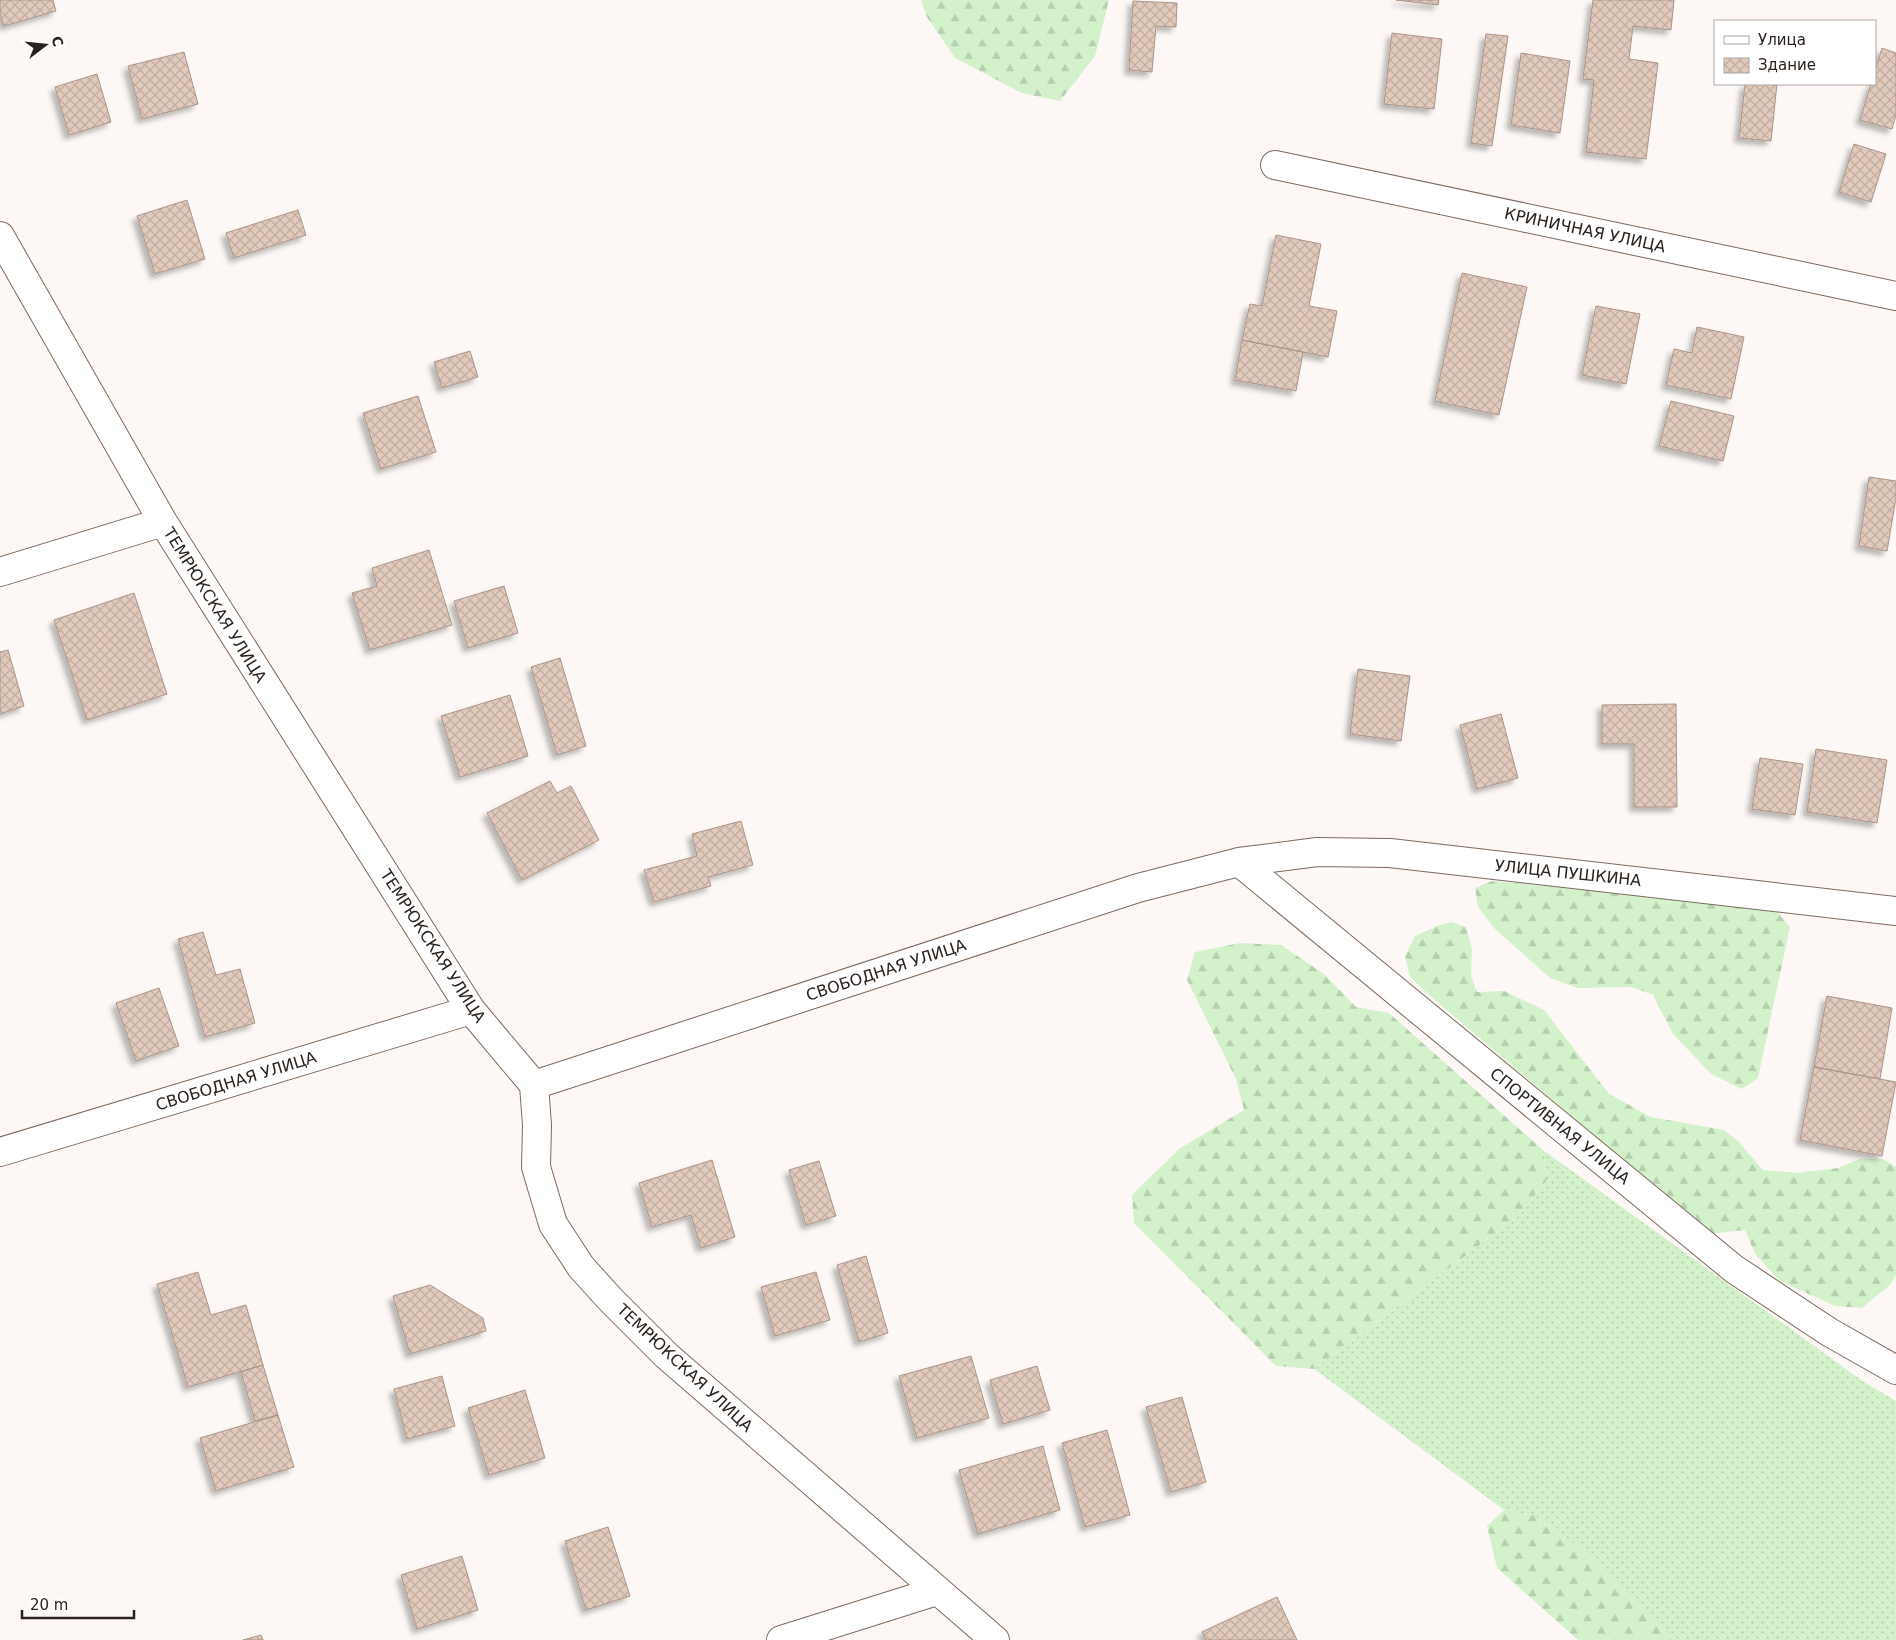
<svg xmlns="http://www.w3.org/2000/svg" width="1896" height="1640" font-family="'DejaVu Sans',sans-serif">
	<style>
		.grass { fill: url(#grass-dots) }
		.forest { fill: url(#forest-firs) }
		.building { fill: url(#building-cross-hatch); stroke: #ab9588; filter: url(#shadow) }
		.lines { fill: none; stroke-linecap: round; stroke-linejoin: round }
		.minor-casing { stroke: #7e695d; stroke-width: 30 }
		.minor { stroke: #fff; stroke-width: 28 }
		.labels { text-anchor: middle; dominant-baseline: central; stroke-width: 4; stroke-linejoin: round; paint-order: stroke }
		.street-label { font-size: 16px; fill: #2b221d; stroke: #fff }
	</style>
	<defs>
		<pattern id="grass-dots" width="8" height="8" patternUnits="userSpaceOnUse" patternTransform="scale(1.25)"><rect width="8" height="8" fill="#d3f2cc"/><path d="M2 2h.1M6 6h.1" fill="none" stroke="#b5cfaf" stroke-width="1.8" stroke-linecap="round"/></pattern>
		<pattern id="forest-firs" width="22" height="20" patternUnits="userSpaceOnUse" patternTransform="scale(1.25)"><rect width="22" height="20" fill="#d3f2cc"/><path d="M5 1l3.5 6h-7zM16 11l3.5 6h-7z" fill="#b5cfaf"/></pattern>
		<pattern id="building-cross-hatch" width="8" height="8" patternUnits="userSpaceOnUse" patternTransform="scale(1.25)"><rect width="8" height="8" fill="#e1cabc"/><path d="M0 0l8 8M0 8l8-8" fill="none" stroke="#c1ada1"/></pattern>
		<filter id="shadow"><feDropShadow dx="-4.5" dy="4.5" stdDeviation="2.5" flood-color="#0004"/></filter>
	</defs>
	<rect width="100%" height="100%" fill="#fdf8f5"/>
	<path class="grass" d="M1543 1150 1864 1382 1896 1401V1640H1672L1581 1549 1533 1515 1504 1510 1314 1369 1516 1218 1547 1180Z"/>
	<path class="forest" d="M921 0H1109L1095 56 1060 101 1022 93 955 58 927 17Z
		M1492 881 1772 906 1790 927 1758 1078 1742 1089 1711 1074 1673 1034 1653 995 1632 987 1578 988 1550 978 1494 928 1478 907 1475 888Z
		M1451 922 1466 927 1472 949 1471 976 1477 992 1504 991 1544 1010 1609 1094 1651 1117 1724 1130 1738 1141 1763 1170 1798 1173 1838 1168 1859 1159H1883L1896 1167V1275L1890 1285 1862 1308 1835 1306 1780 1281 1755 1254 1745 1230 1710 1234 1429 995 1410 977 1405 956 1415 936 1437 926Z
		M1240 943 1281 945 1324 974 1356 1007 1389 1013 1543 1150 1547 1180 1516 1218 1314 1369 1276 1366 1134 1223 1132 1195 1179 1149 1244 1110 1236 1079 1187 980 1195 952Z
		M1504 1510 1533 1515 1581 1549 1672 1640H1578L1497 1568 1487 1526Z"/>
	<path class="building" d="M0 0H53L56 11 4 26 0 14Z
		M1396 0H1439L1438 5Z
		M1593 0H1674L1671 30 1633 26 1629 59 1658 63 1646 159 1586 152 1594 80 1583 79Z
		M1133 1 1177 3 1176 27 1156 26 1152 72 1129 70Z
		M1392 33 1442 39 1434 109 1384 104Z
		M1486 34 1508 36 1492 146 1471 143Z
		M1882 48 1896 53V115L1892 129 1860 120 1871 84H1875V71Z
		M184 52 198 104 142 119 128 66Z
		M1521 53 1570 61 1560 133 1511 125Z
		M97 74 111 122 69 135 55 87Z
		M1745 84H1777L1771 141 1739 138Z
		M1854 144 1886 154 1871 202 1839 192Z
		M187 200 205 259 155 274 137 216Z
		M298 210 306 235 234 258 226 233Z
		M1276 235 1321 244 1309 306 1337 311 1328 357 1242 340 1250 304 1262 306Z
		M1462 273 1527 287 1499 415 1435 401Z
		M1596 306 1640 314 1626 384 1582 375Z
		M1697 327 1744 337 1731 399 1666 385 1674 349 1692 353Z
		M1242 340 1303 352 1296 391 1235 380Z
		M470 351 478 377 442 388 434 362Z
		M418 396 436 452 381 469 363 413Z
		M1671 401 1734 416 1723 461 1659 446Z
		M1869 477 1896 481V498L1887 551 1859 546Z
		M429 550 452 625 370 650 352 593 377 586 372 568Z
		M504 586 518 633 468 648 454 601Z
		M134 593 167 694 87 720 54 620Z
		M8 650 24 706 0 714V652Z
		M560 658 586 746 557 755 531 667Z
		M1358 669 1410 676 1401 741 1350 734Z
		M510 695 528 756 460 777 441 716Z
		M1676 704 1677 807H1634V744H1602V705Z
		M1501 714 1518 778 1477 789 1460 725Z
		M1816 749 1887 760 1877 823 1807 812Z
		M1760 758 1803 764 1795 815 1752 809Z
		M550 781 557 793 571 786 599 840 522 880 487 813Z
		M741 821 753 865 708 877 711 886 654 902 644 870 697 856 692 834Z
		M203 932 216 975 240 969 255 1023 205 1037 178 939Z
		M159 988 179 1046 136 1061 116 1003Z
		M1827 996 1892 1008 1880 1079 1814 1067Z
		M1814 1067 1896 1082 1882 1156 1800 1140Z
		M712 1160 735 1237 701 1248 691 1215 652 1227 639 1183Z
		M819 1161 836 1216 806 1225 789 1170Z
		M866 1256 888 1333 859 1342 837 1265Z
		M198 1272 211 1315 246 1305 263 1365 188 1387 157 1284Z
		M816 1272 830 1320 775 1336 761 1287Z
		M430 1285 483 1318 486 1331 410 1354 393 1296Z
		M971 1356 989 1418 917 1438 899 1376Z
		M263 1365 278 1415 255 1421 241 1372Z
		M1037 1366 1050 1410 1003 1424 990 1380Z
		M442 1376 455 1426 407 1439 394 1389Z
		M525 1390 545 1458 489 1475 468 1408Z
		M1182 1397 1206 1482 1171 1492 1146 1407Z
		M278 1415 294 1467 216 1491 200 1438Z
		M1107 1430 1130 1515 1085 1527 1062 1443Z
		M1043 1446 1060 1510 978 1534 959 1470Z
		M608 1527 630 1596 586 1610 565 1541Z
		M462 1556 478 1610 417 1629 401 1575Z
		M1277 1597 1297 1640H1206L1202 1632Z
		M261 1635 263 1640H243Z"/>
	<g class="lines">
		<defs>
			<path id="minor" d="M1275 165 1896 296
				M0 236 163 522 471 1010 534 1085 537 1125 536 1167 553 1224 581 1267 610 1299 667 1356 995 1640
				M0 572 163 522
				M1239 862 1734 1269 1829 1332 1896 1370
				M534 1085 1138 888 1239 862 1317 852 1390 853 1896 911
				M0 1152 471 1010
				M781 1640 937 1591"/>
		</defs>
		<use href="#minor" class="minor-casing"/>
		<use href="#minor" class="minor"/>
	</g>
	<g class="labels">
		<g class="street-label">
			<text transform="translate(1585 230) rotate(12)">КРИНИЧНАЯ УЛИЦА</text>
			<text transform="translate(215 605) rotate(58)">ТЕМРЮКСКАЯ УЛИЦА</text>
			<text transform="translate(1568 873) rotate(6)">УЛИЦА ПУШКИНА</text>
			<text transform="translate(433 946) rotate(57)">ТЕМРЮКСКАЯ УЛИЦА</text>
			<text transform="translate(886 970) rotate(-18)">СВОБОДНАЯ УЛИЦА</text>
			<text transform="translate(236 1081) rotate(-17)">СВОБОДНАЯ УЛИЦА</text>
			<text transform="translate(1560 1126) rotate(39)">СПОРТИВНАЯ УЛИЦА</text>
			<text transform="translate(685 1368) rotate(43)">ТЕМРЮКСКАЯ УЛИЦА</text>
		</g>
	</g>
	<rect x="1714" y="20" width="162" height="65" fill="#ffffff" stroke="#aaa7a5"/>
	<rect x="1724" y="36" width="25" height="8" fill="#ffffff" stroke="#aaa7a5"/>
	<text x="1758" y="45" font-size="15" fill="#2b221d">Улица</text>
	<rect x="1724" y="58" width="25" height="15" fill="url(#building-cross-hatch)" stroke="#aaa7a5"/>
	<text x="1758" y="70" font-size="15" fill="#2b221d">Здание</text>
	<g transform="translate(45 45) rotate(74)" stroke="#ffffff" stroke-width="4" paint-order="stroke">
	<path d="M0-4L9 19L0 12L-9 19Z" fill="#2b221d"/>
	<text y="-8" font-size="14" font-weight="bold" text-anchor="middle" fill="#2b221d">С</text>
	</g>
	<path d="M22 1610v8h112v-8" fill="none" stroke="#2b221d" stroke-width="2.5"/>
	<text x="30" y="1610" font-size="15" fill="#2b221d" stroke="#ffffff" stroke-width="4" paint-order="stroke">20 m</text>
</svg>
